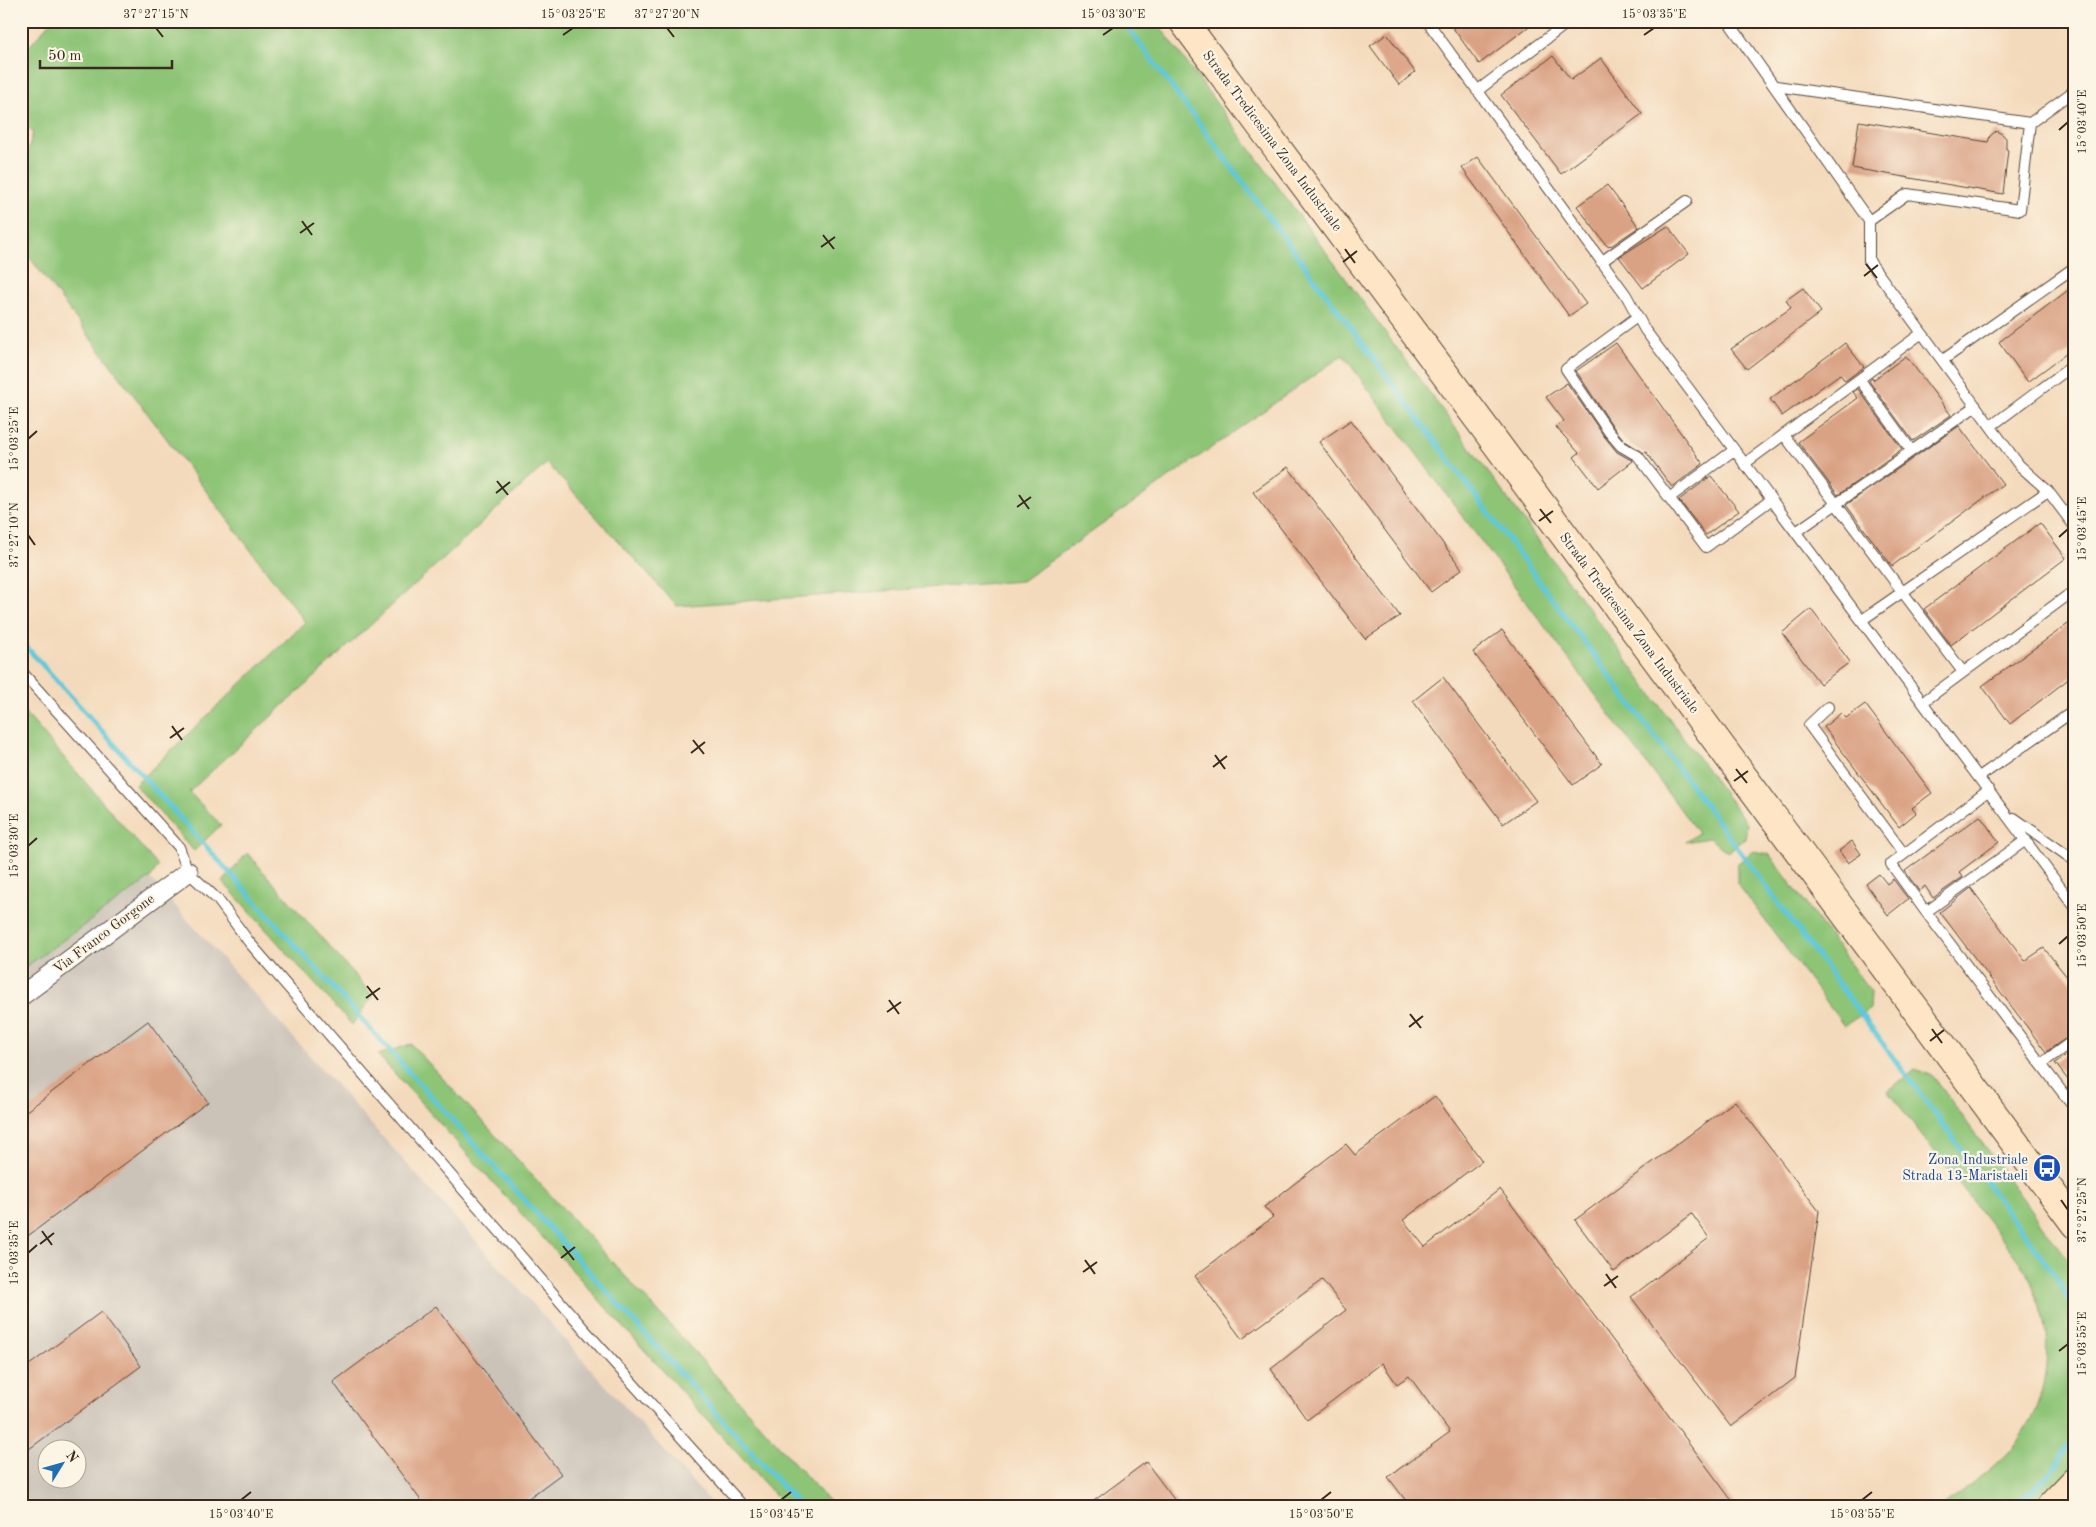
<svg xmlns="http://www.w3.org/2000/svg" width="2096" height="1527" font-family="'Old Standard TT',serif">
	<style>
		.industrial { fill: #cbc3b8; fill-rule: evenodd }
		.green { fill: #8dc476; stroke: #64774a }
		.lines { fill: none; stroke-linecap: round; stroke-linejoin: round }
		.stream { stroke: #5ec8d9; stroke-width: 5 }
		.building { fill: #daa284 }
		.lane-casing { stroke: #574436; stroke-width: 12 }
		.street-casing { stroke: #574436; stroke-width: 21 }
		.secondary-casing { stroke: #574436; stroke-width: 30 }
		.path { stroke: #574436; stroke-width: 3; stroke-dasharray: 1 4; stroke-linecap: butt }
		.lane { stroke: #fff; stroke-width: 10 }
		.street { stroke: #fff; stroke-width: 19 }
		.secondary { stroke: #fde5c5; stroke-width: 28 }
		.ticks { fill: none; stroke: #3b2a1e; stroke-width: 2 }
		.labels { text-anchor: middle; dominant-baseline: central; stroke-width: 4.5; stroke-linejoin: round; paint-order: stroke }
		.street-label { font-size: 14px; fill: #3b2a1e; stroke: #fcf5e5 }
		.transit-label { font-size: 14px; fill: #164399; stroke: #fcf5e5; text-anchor: end }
		.neatline { fill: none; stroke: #3b2a1e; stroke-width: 2 }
		.ticks-label { font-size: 12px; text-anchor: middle; fill: #3b2a1e }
	</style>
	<rect width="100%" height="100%" fill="#fcf5e5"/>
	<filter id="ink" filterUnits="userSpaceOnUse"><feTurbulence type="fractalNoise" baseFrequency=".02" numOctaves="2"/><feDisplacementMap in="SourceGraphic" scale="10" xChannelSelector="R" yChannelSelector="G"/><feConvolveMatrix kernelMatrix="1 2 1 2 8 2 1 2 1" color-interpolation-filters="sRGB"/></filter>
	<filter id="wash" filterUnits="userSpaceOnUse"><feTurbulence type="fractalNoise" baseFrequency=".0096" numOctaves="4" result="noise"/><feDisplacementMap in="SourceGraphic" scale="20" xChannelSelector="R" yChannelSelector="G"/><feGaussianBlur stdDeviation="1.12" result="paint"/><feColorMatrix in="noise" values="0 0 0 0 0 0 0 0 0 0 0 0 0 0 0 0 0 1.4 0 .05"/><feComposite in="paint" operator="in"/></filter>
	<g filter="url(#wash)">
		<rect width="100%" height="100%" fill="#f4dabc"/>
		<path class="industrial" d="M150 878 714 1506H21V970ZM48 1450H78V1480H48Z"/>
		<path class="green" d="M51 21H1156L1747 824 1745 839 1728 852 1709 838 1685 842 1698 833 1343 355 1022 581 677 606 547 463 189 792 221 825 194 851 135 785 305 622 27 254C18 209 21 176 33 132L21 121V56Z
			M21 708 158 866 150 878 21 970Z
			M1753 851 1769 854 1871 992 1870 1009 1844 1026 1737 883V864Z
			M247 853 373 996 352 1025 223 882Z
			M411 1044 673 1328 833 1506H785L378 1055Z
			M1915 1069 1933 1076 2075 1270V1467L2036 1506H1943C1965 1489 1989 1473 2008 1453 2037 1423 2050 1376 2046 1336 2044 1314 2035 1293 2028 1273L1888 1091Z"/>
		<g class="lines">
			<path class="stream" d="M1123 21 2054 1274 2075 1309
				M21 641 800 1506
				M2013 1506C2040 1487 2060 1463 2075 1434"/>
		</g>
		<g id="blocks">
			<path class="building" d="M1448 21H1536L1479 64Z
				M1387 34 1415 72 1399 85 1370 46Z
				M1553 56 1571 80 1601 58 1642 114 1561 174 1501 95Z
				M1859 121 1988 142 1990 136 1996 131 2002 134 2006 138V149L2008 150 2003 194 1852 168Z
				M1478 157 1586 304 1569 316 1462 168Z
				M1607 185 1639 227 1611 246 1610 245 1607 246 1577 206Z
				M1668 226 1689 254 1643 288 1619 257Z
				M2075 285V347L2028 382 1999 342Z
				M1803 288 1821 312 1747 369 1731 349 1791 308 1786 300Z
				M1616 343 1703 464 1672 487 1646 452 1644 453 1625 441 1614 428 1576 371Z
				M1845 343 1864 367 1845 381 1840 374 1782 416 1770 399Z
				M1906 356 1951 415 1913 441 1869 381 1872 378 1873 380Z
				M1567 383 1604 436 1617 452 1633 461 1598 488 1574 457 1579 453 1556 427 1564 421 1546 397Z
				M1858 389 1902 449 1838 495 1798 442 1858 398 1853 392Z
				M1351 420 1462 569 1431 592 1319 442Z
				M1959 426 2003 484 1892 566 1846 505Z
				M1288 467 1400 616 1365 639 1253 492Z
				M1711 476 1739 511 1706 535 1679 500Z
				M2040 523 2066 558 1951 645 1924 609Z
				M1811 609 1850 662 1820 684 1782 633Z
				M2075 619V674L2010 724 1982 686Z
				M1502 630 1602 764 1573 785 1473 652Z
				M1443 677 1536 801 1503 824 1413 701Z
				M1865 704 1932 793 1912 808 1916 813 1899 827 1824 727 1841 713 1846 718Z
				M1980 816 1999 842 1959 872 1963 877 1933 898 1925 886 1919 891 1905 871Z
				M1852 841 1861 854 1848 863 1839 851Z
				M1879 874 1887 884 1893 879 1908 899 1888 915 1866 884Z
				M1971 888 2025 961 2044 948 2075 987V1032L2046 1052 1940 912Z
				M148 1021 208 1102 21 1241V1115Z
				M2075 1048V1089L2055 1063Z
				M1435 1096 1482 1161 1403 1220 1425 1247 1500 1189 1736 1506H1410L1388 1477 1450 1432 1409 1376 1397 1384 1382 1363 1307 1420 1271 1369 1346 1310 1322 1280 1242 1339 1195 1276 1273 1217 1264 1207 1346 1144 1355 1155Z
				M1735 1101 1819 1211 1795 1378 1731 1427 1631 1297 1709 1238 1692 1214 1614 1272 1575 1220Z
				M436 1306 561 1474 518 1506H425L333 1382Z
				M101 1312 141 1366 21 1455V1371Z
				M1146 1462 1179 1506H1087Z"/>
		</g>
	</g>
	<g filter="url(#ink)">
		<use href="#blocks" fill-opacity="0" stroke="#574436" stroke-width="1"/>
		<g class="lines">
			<defs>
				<path id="lane" d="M1427 21 1626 295 1645 330 2075 907
					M1728 21 1869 221 1907 194 2020 210 2030 123 2075 90
					M1776 86 2030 123
					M1477 91 1570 21
					M1869 221V261L2019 465 2048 491 2075 527
					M1601 262 1687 201
					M1637 317 1566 369 1609 432 1621 446 1638 456 1706 547 1771 500
					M1943 360 2075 267
					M1860 380 1911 450
					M1991 426 2075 364
					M1784 435 1963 672
					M1744 464 1922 333
					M1669 498 1734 450
					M1796 532 1976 406
					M1862 620 2048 491
					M21 671 179 847 188 872 218 900 249 942 583 1328 743 1506
					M1923 702 2075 590
					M1828 707 1809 725 1904 854
					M1979 777 2075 710
					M1989 790 1891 864 1926 912 2026 840
					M2014 818 2075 861
					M1926 912 2075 1109
					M2041 1064 2075 1039"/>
				<path id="street" d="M21 996 188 872"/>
				<path id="secondary" d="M1183 21 2075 1224
					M2051 1506 2075 1481"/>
			</defs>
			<use href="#lane" class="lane-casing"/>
			<use href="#street" class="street-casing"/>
			<use href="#secondary" class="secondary-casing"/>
			<path class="path" d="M21 23 23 21"/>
			<use href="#lane" class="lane"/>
			<use href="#street" class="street"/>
			<use href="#secondary" class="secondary"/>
		</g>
	</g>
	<path class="ticks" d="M156 28 163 37M667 28 674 37M563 35 573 28M1103 35 1113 28M1644 35 1654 28M2059 130 2068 122M302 221 312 235M300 233 314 223M823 235 834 249M821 247 835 237M1345 249 1355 263M1343 262 1357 251M1866 264 1877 278M1864 276 1878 265M28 439 37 431M497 481 508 495M496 493 510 482M1019 495 1029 509M1017 507 1031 497M1540 509 1551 523M1539 521 1553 511M28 535 35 545M2059 537 2068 529M172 726 182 740M170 738 184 728M693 740 704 754M691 753 705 742M1215 755 1225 769M1213 767 1227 756M1736 769 1747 783M1734 781 1748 771M28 846 37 838M2059 944 2068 936M367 986 378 1000M366 998 380 988M889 1000 899 1014M887 1012 901 1002M1410 1014 1421 1028M1409 1027 1423 1016M1932 1029 1942 1043M1930 1041 1944 1030M2061 1200 2068 1210M42 1231 52 1245M40 1244 54 1233M563 1246 574 1260M28 1253 37 1245M561 1258 575 1247M1085 1260 1095 1274M1083 1272 1097 1262M1606 1274 1616 1288M1604 1286 1618 1276M2059 1351 2068 1344M241 1500 251 1492M781 1500 791 1492M1321 1500 1331 1492M1862 1500 1872 1492"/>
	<defs>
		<symbol id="bus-disc" viewBox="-11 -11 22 22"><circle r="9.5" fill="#1a4fb4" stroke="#fcf5e5"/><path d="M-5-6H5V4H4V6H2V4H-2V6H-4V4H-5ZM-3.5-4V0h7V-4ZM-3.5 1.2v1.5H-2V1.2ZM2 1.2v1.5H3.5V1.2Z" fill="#fff"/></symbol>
	</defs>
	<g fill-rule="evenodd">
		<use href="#bus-disc" x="2031" y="1152" width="32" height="32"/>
	</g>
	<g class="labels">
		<g class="street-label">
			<text transform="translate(1272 141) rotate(53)">Strada Tredicesima Zona Industriale</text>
			<text transform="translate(1629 623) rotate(53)">Strada Tredicesima Zona Industriale</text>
			<text transform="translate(104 934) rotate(-37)">Via Franco Gorgone</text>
		</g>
		<g class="transit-label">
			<text x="2028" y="1160">Zona Industriale<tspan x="2028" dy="16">Strada 13-Maristaeli</tspan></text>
		</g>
	</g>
	<rect width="2096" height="1527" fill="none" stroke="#fcf5e5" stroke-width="55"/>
	<g transform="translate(62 1464) rotate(53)"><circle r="24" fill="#fcf5e5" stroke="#afa495"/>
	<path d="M0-4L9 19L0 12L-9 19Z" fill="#1f6fb2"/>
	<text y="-8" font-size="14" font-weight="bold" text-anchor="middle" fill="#3b2a1e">N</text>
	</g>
	<path d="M40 60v8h132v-8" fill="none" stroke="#3b2a1e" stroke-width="2.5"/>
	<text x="48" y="60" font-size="15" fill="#3b2a1e" stroke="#fcf5e5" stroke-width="4" paint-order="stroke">50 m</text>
	<rect x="28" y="28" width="2040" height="1472" class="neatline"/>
	<g class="ticks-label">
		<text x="156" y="18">37°27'15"N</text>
		<text x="573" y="18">15°03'25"E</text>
		<text x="667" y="18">37°27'20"N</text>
		<text x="1113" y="18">15°03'30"E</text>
		<text x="1654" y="18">15°03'35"E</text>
		<text transform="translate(2082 122) rotate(-90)" y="4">15°03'40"E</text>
		<text transform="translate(14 439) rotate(-90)" y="4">15°03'25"E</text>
		<text transform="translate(2082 529) rotate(-90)" y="4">15°03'45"E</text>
		<text transform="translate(14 535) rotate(-90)" y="4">37°27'10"N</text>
		<text transform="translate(14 846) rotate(-90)" y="4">15°03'30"E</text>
		<text transform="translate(2082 936) rotate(-90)" y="4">15°03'50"E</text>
		<text transform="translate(2082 1210) rotate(-90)" y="4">37°27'25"N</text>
		<text transform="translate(14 1253) rotate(-90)" y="4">15°03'35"E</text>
		<text transform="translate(2082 1344) rotate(-90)" y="4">15°03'55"E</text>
		<text x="241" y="1518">15°03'40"E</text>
		<text x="781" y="1518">15°03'45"E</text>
		<text x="1321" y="1518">15°03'50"E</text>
		<text x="1862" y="1518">15°03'55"E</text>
	</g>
</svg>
